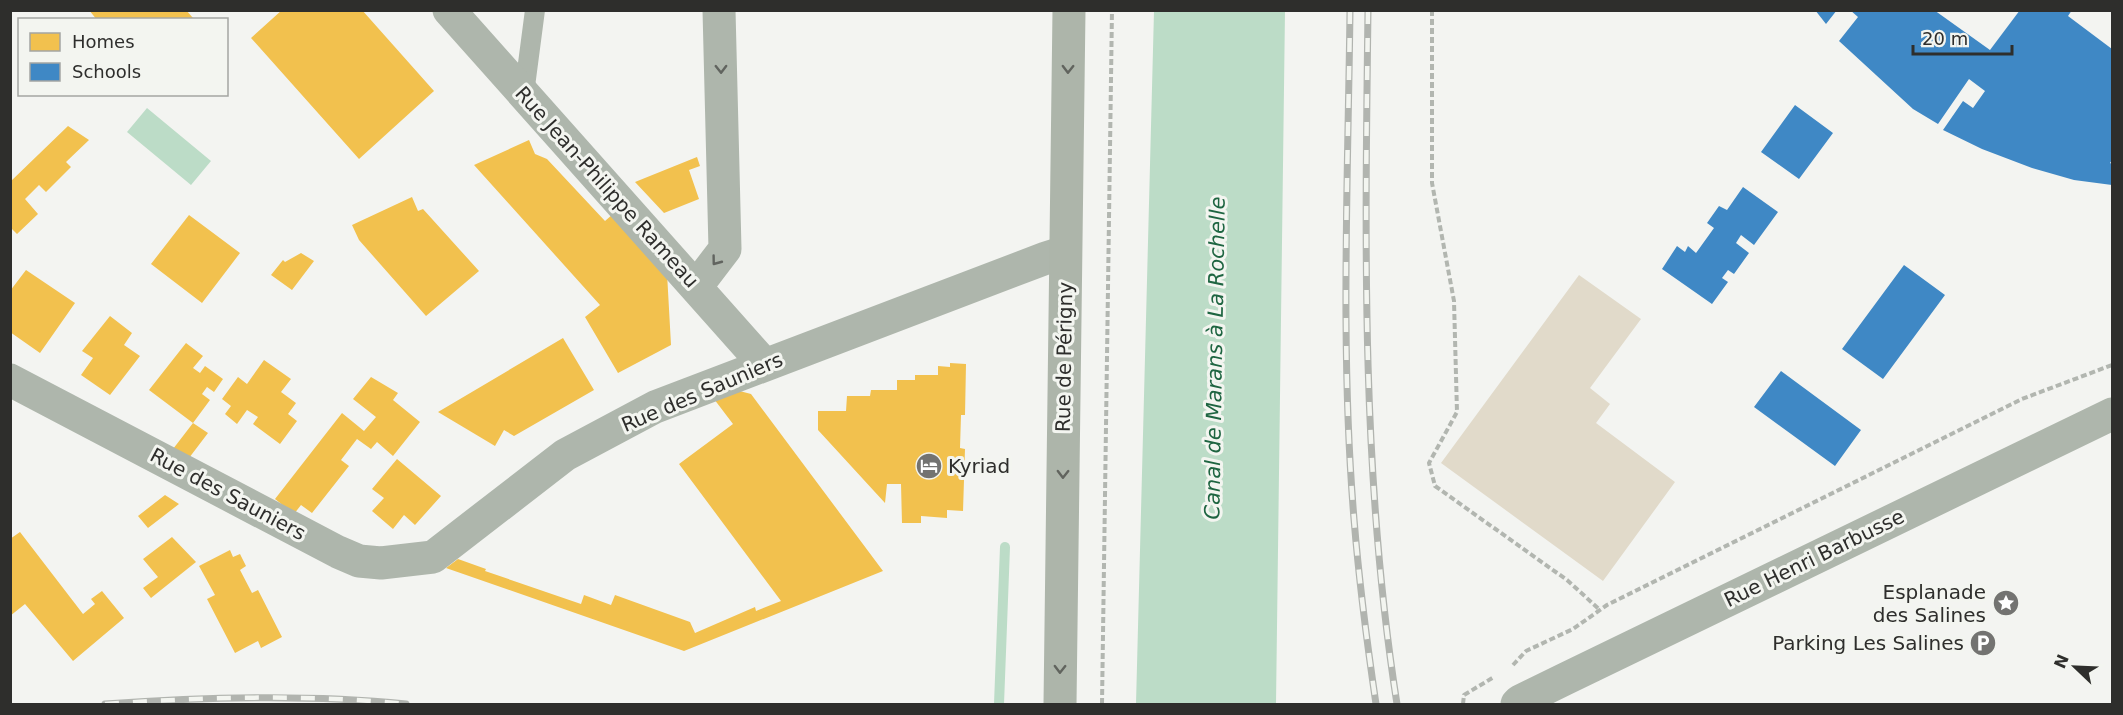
<svg xmlns="http://www.w3.org/2000/svg" width="2123" height="715" font-family="'DejaVu Sans',sans-serif">
	<style>
		.green { fill: #e1daca }
		.water { fill: #bcdcc7 }
		.homes { fill: #f2c14e }
		.schools { fill: #3f88c5 }
		.lines { fill: none; stroke-linecap: round; stroke-linejoin: round }
		.stream { stroke: #bcdcc7; stroke-width: 10 }
		.path { stroke: #b2b6b0; stroke-width: 4; stroke-dasharray: 6 3; stroke-linecap: butt }
		.lane { stroke: #aeb6ac; stroke-width: 20 }
		.street { stroke: #aeb6ac; stroke-width: 33 }
		.secondary { stroke: #adb5aa; stroke-width: 33 }
		.rail-casing { stroke: #b1b4af; stroke-width: 7 }
		.rail { stroke: #f3f5f0; stroke-width: 4.5; stroke-dasharray: 14; stroke-linecap: butt }
		.oneway { stroke: #61645f }
		.oneway2 { stroke: #61645e }
		.labels { text-anchor: middle; dominant-baseline: central; stroke-width: 6; stroke-linejoin: round; paint-order: stroke }
		.street-label { font-size: 20px; fill: #2e2e2c; stroke: #f3f5f0 }
		.poi-label { font-size: 20px; fill: #2e2e2c; stroke: #f3f5f0; text-anchor: end }
		.water-label { font-size: 21px; font-style: italic; fill: #1e6541; stroke: #f3f5f0 }
	</style>
	<rect width="100%" height="100%" fill="#f3f4f1"/>
	<path class="green" d="M1579 275 1641 319 1590 388 1610 404 1596 423 1675 482 1603 581 1441 463Z"/>
	<path class="water" d="M1154 11H1285L1276 704H1136Z
		M147 108 211 161 191 185 127 132Z"/>
	<path class="homes" d="M89 10H186L193 18 191 20H97Z
		M282 10H362L434 91 359 159 251 38Z
		M68 126 89 140 66 162 71 167 46 192 39 185 25 199 38 214 17 234 10 227V182Z
		M529 140 535 154 547 159 605 221 613 214 667 273 671 345 618 373 585 317 600 305 474 165Z
		M697 157 700 166 689 170 699 199 664 213 635 182Z
		M412 197 418 211 423 209 479 271 426 316 359 240 352 225Z
		M189 215 240 253 202 303 151 264Z
		M301 253 314 261 292 290 271 275 283 260 285 262Z
		M26 270 75 303 40 353 10 332V291Z
		M110 316 132 333 124 345 140 356 110 395 81 375 93 358 82 351Z
		M563 338 594 390 514 436 504 430 495 446 438 412Z
		M186 343 203 356 193 368 200 373 205 366 223 379 214 392 207 387 202 394 210 400 193 423 149 390Z
		M264 360 291 379 281 392 296 403 288 414 297 421 280 444 253 424 258 417 247 410 237 424 225 414 231 406 222 399 238 377 247 384Z
		M950 363 966 364 965 415H961L960 448 965 449 963 511 947 510V518L921 516V523H902L901 484H887L885 503 818 430V411H846L847 396H870L871 390H897V380H915V375H938V366L950 367Z
		M371 377 398 393 393 400 420 422 393 456 377 442 371 449 357 439 341 460 349 466 312 513 301 505 294 514 275 499 342 413 364 431 376 417 353 399Z
		M732 389 751 394 883 571 684 651 446 568 458 559 486 569 485 571 581 604 584 595 611 605 615 595 690 622 695 633 755 607 756 611 781 601 679 464 733 424 714 399Z
		M193 423 208 433 189 458 173 449Z
		M397 459 441 496 415 525 404 515 393 529 372 511 384 498 372 489Z
		M165 495 179 504 148 528 138 516Z
		M20 532 83 614 95 604 91 599 102 591 124 618 73 661 25 604 10 616V539Z
		M172 537 196 562 151 598 143 588 158 577 143 559Z
		M230 550 233 557 240 554 246 566 240 570 252 593 258 590 282 637 261 648 258 641 235 653 207 599 215 595 199 566Z"/>
	<path class="schools" d="M1815 10H1837L1826 24Z
		M1850 10H1934L1990 50 2020 10H2072L2068 16 2112 49V160L2110 163 2112 164V185L2074 180 2032 168 1982 149 1943 130 1963 101 1973 108 1985 91 1969 79 1938 124 1913 109 1839 41 1858 17Z
		M1795 105 1833 133 1799 179 1761 152Z
		M1743 187 1778 212 1754 245 1741 235 1736 243 1749 253 1734 274 1728 270 1722 278 1728 282 1712 304 1662 269 1677 246 1685 252 1688 246 1696 253 1714 228 1707 223 1719 206 1727 210Z
		M1904 265 1945 295 1883 379 1842 349Z
		M1781 371 1861 430 1835 466 1754 407Z"/>
	<g class="lines">
		<path class="stream" d="M999 704 1005 547"/>
		<path class="path" d="M1432 10V183L1454 301 1457 412 1429 463 1435 486 1567 580 1600 610
			M1513 665 1526 651 1573 629 1607 605 2022 399 2112 365
			M1102 704 1112 10
			M1463 704 1464 695 1494 677"/>
		<path class="lane" d="M524 94 535 10"/>
		<path class="street" d="M449 10 764 364
			M696 287 725 249 719 10
			M10 380 338 552 359 561 381 563 433 557 565 455 655 407 1046 258 1065 252
			M1517 704 1520 701 1565 679 2112 414"/>
		<path class="secondary" d="M1060 704 1069 10"/>
		<defs>
			<path id="rail" d="M1350 10C1348 180 1340 351 1354 519 1359 581 1367 643 1376 704
				M1368 10C1365 242 1361 476 1397 704
				M105 704C205 697 306 694 406 704"/>
		</defs>
		<use href="#rail" class="rail-casing"/>
		<use href="#rail" class="rail"/>
	</g>
	<defs><path id="oneway-chevron" d="M-2-3.5L2.5 0L-2 3.5" fill="none" stroke-width="1.6" stroke-linecap="round" stroke-linejoin="round" transform="scale(1.5)"/></defs>
	<g class="oneway">
		<use href="#oneway-chevron" transform="translate(721 69) rotate(89)"/>
		<use href="#oneway-chevron" transform="translate(716 261) rotate(127)"/>
	</g>
	<g class="oneway2">
		<use href="#oneway-chevron" transform="translate(1068 69) rotate(91)"/>
		<use href="#oneway-chevron" transform="translate(1063 474) rotate(91)"/>
		<use href="#oneway-chevron" transform="translate(1060 669) rotate(91)"/>
	</g>
	<defs>
		<symbol id="hotel-disc" viewBox="-11 -11 22 22"><circle r="9.5" fill="#737371" stroke="#f3f5f0"/><path d="M-6-4.5h1.5V1H6V5H4.5V3h-9V5H-6ZM-4 0a1.8 1.8 0 1 1 3.6 0ZM.5 0V-2.5h3Q6-2.5 6 0Z" fill="#fff"/></symbol>
		<symbol id="sight-disc" viewBox="-11 -11 22 22"><circle r="9.5" fill="#737371" stroke="#f3f5f0"/><path d="M0-6L1.8-2.2L6-1.7L2.9 1.2L3.7 5.4L0 3.3L-3.7 5.4L-2.9 1.2L-6-1.7L-1.8-2.2Z" fill="#fff"/></symbol>
		<symbol id="parking-disc" viewBox="-11 -11 22 22"><circle r="9.5" fill="#737371" stroke="#f3f5f0"/><path d="M-3.5-5.5H1a3.5 3.5 0 0 1 0 7H-1V5.5H-3.5ZM-1-3.4V-.6H.8a1.4 1.4 0 0 0 0-2.8Z" fill="#fff"/></symbol>
	</defs>
	<g fill-rule="evenodd">
		<use href="#hotel-disc" x="914" y="451" width="30" height="30"/>
		<use href="#sight-disc" x="1991" y="588" width="30" height="30"/>
		<use href="#parking-disc" x="1968" y="628" width="30" height="30"/>
	</g>
	<g class="labels">
		<g class="street-label">
			<text transform="translate(607 187) rotate(48)">Rue Jean-Philippe Rameau</text>
			<text transform="translate(1064 357) rotate(-89)">Rue de Périgny</text>
			<text transform="translate(702 392) rotate(-23)">Rue des Sauniers</text>
			<text transform="translate(228 494) rotate(28)">Rue des Sauniers</text>
			<text transform="translate(1814 558) rotate(-26)">Rue Henri Barbusse</text>
		</g>
		<g class="poi-label">
			<text x="948" y="466" text-anchor="start">Kyriad</text>
			<text x="1986" y="592">Esplanade<tspan x="1986" dy="23">des Salines</tspan></text>
			<text x="1964" y="643">Parking Les Salines</text>
		</g>
		<g class="water-label">
			<text transform="translate(1215 358) rotate(-89)">Canal de Marans à La Rochelle</text>
		</g>
	</g>
	<rect width="2123" height="715" fill="none" stroke="#2e2e2c" stroke-width="24"/>
	<rect x="18" y="18" width="210" height="78" fill="#f3f5f0" stroke="#a4a5a2" stroke-width="1.5"/>
	<rect x="30" y="33" width="30" height="18" fill="#f2c14e" stroke="#a4a5a2" stroke-width="1.5"/>
	<text x="72" y="48" font-size="18" fill="#2e2e2c">Homes</text>
	<rect x="30" y="63" width="30" height="18" fill="#3f88c5" stroke="#a4a5a2" stroke-width="1.5"/>
	<text x="72" y="78" font-size="18" fill="#2e2e2c">Schools</text>
	<g transform="translate(2075 667) rotate(293)" stroke="#f3f5f0" stroke-width="4.5" paint-order="stroke">
	<path d="M0-4.5L10 22L0 15L-10 22Z" fill="#2e2e2c"/>
	<text y="-9" font-size="16" font-weight="bold" text-anchor="middle" fill="#2e2e2c">N</text>
	</g>
	<path d="M1913 45v9h99v-9" fill="none" stroke="#2e2e2c" stroke-width="3"/>
	<text x="1922" y="45" font-size="18" fill="#2e2e2c" stroke="#f3f5f0" stroke-width="4.5" paint-order="stroke">20 m</text>
</svg>
